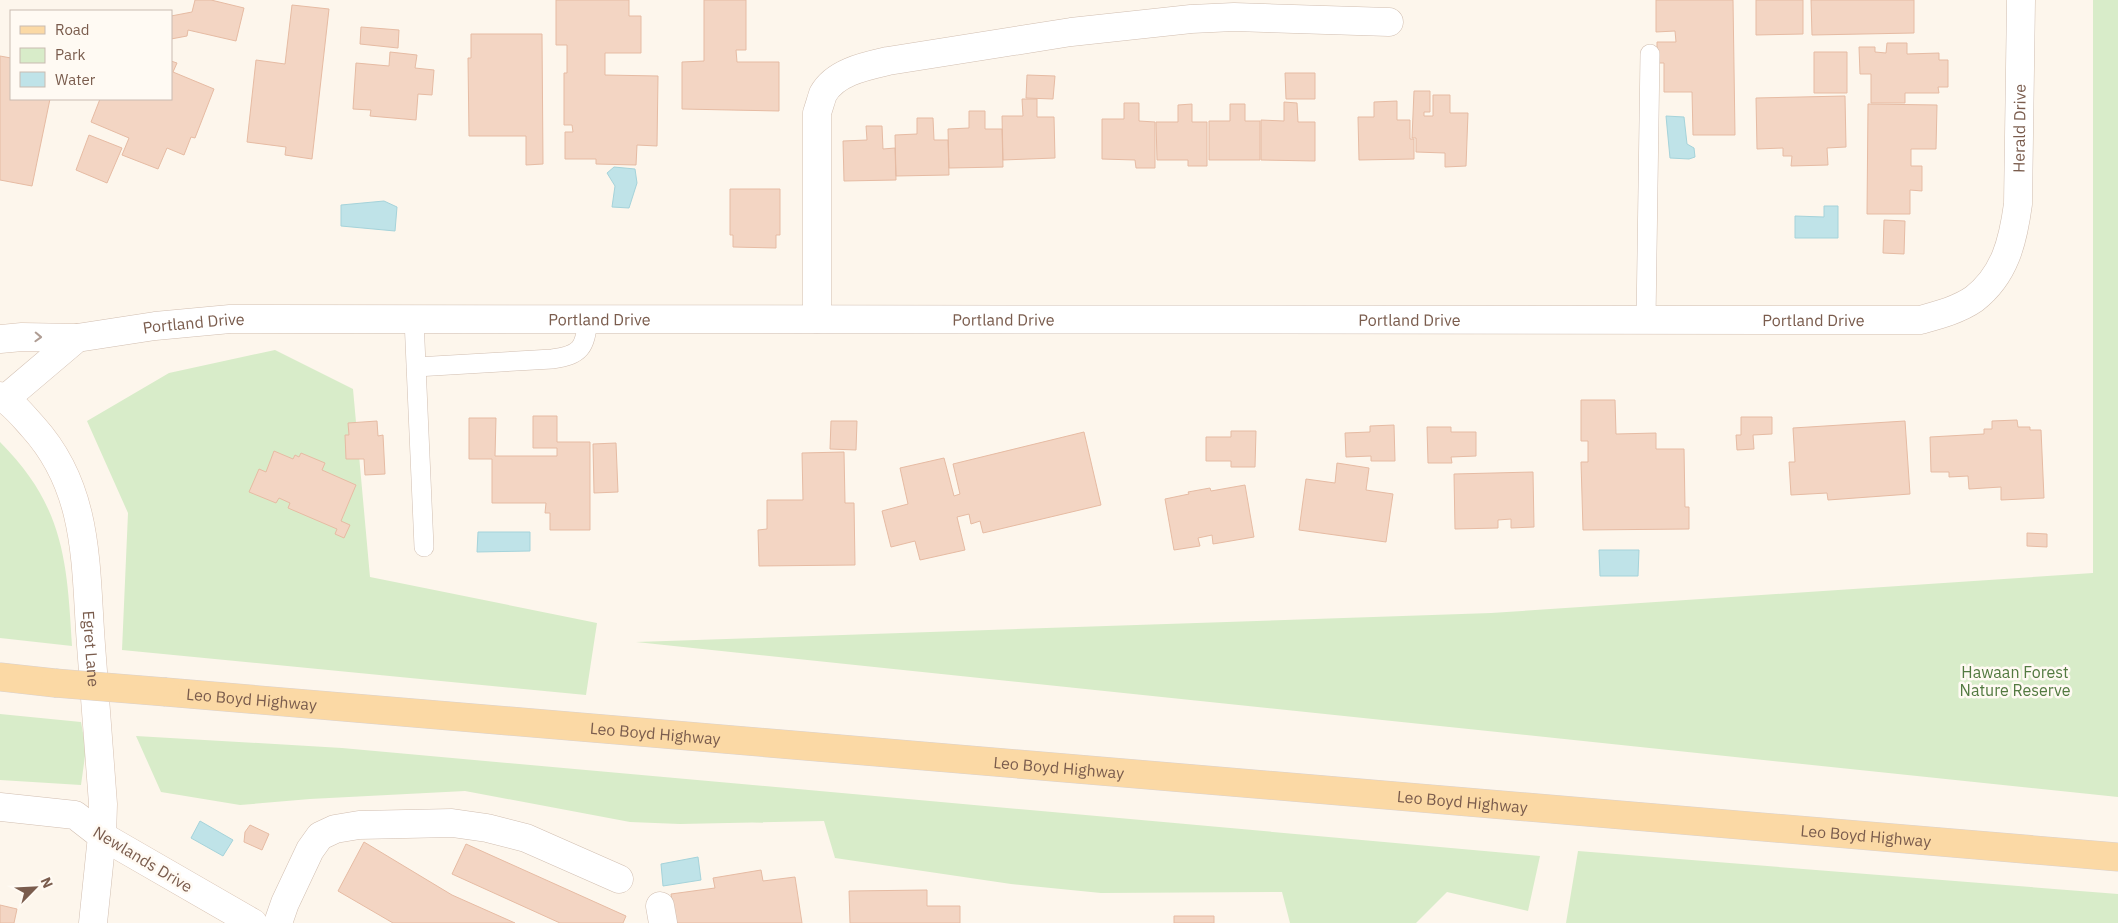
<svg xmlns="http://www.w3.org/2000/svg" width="2118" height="923" font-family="'IBM Plex Sans',sans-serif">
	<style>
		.green { fill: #d8ecc9 }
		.water { fill: #bfe3e8; stroke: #a5d3da }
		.building { fill: #f3d5c3; stroke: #e6bba3 }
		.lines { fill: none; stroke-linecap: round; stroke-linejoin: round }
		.lane-casing { stroke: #d1beb0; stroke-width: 20 }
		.street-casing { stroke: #d1beb0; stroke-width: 29 }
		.secondary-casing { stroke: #d6c0b0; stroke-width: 29 }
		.primary-casing { stroke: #dad1cd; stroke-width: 29 }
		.lane { stroke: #fff; stroke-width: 19 }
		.street { stroke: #fff; stroke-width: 28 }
		.secondary { stroke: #fff; stroke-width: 28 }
		.primary { stroke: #fbd9a5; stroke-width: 28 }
		.primary-bridge-casing { stroke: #dad1cd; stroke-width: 29; stroke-linecap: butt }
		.primary-bridge { stroke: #fbd9a5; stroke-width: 28 }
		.oneway { stroke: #af9d94 }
		.labels { text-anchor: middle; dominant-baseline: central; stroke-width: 5; stroke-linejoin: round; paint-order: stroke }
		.street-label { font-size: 16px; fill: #7a5c4d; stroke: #fffaf3 }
		.park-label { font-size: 16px; fill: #537a41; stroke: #fffaf3 }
	</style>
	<rect width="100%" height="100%" fill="#fdf6ec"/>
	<path class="green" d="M2093 0H2118V797L636 642 1491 613 2093 573Z
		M275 350 353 389 370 577 597 623 586 695 122 650 128 513 87 421 169 373Z
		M0 442C64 506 67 561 72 646L0 638Z
		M0 714 81 722 86 749 81 785 0 780Z
		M136 736 342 748 1540 856 1528 911 1447 892 1416 923H1290L1282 892 1101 893 1011 884 835 858 824 821 680 824 630 822 465 791 310 799 240 805 161 792Z
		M1578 851 2118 894V923H1566Z"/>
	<path class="water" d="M1666 116 1684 117 1687 144 1694 148 1695 157 1689 159 1670 158Z
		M614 167 635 169 637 183 629 208 612 207 615 186 607 173Z
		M384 201 397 207 395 231 341 226V205Z
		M1824 206H1838V238H1795V216L1824 217Z
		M478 532H530V551L477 552Z
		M1599 550H1639L1638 576H1600Z
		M200 821 233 840 223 856 191 838Z
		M698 857 701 880 663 886 661 864Z"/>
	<path class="building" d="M195 0H211L244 8 236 41 188 30 187 36 171 39V16L192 12Z
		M556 0H629V16H641V53H605V75L658 76 657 146 637 145 636 165 596 164V159H565V132H573L572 125H564V73H567V45H556Z
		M704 0H746V50H736L737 62H779V111L682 109V62L704 61Z
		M1656 0H1733L1735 135H1693L1692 92H1664V63H1657V42H1676L1675 31 1656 32Z
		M1756 0H1803V34L1756 35Z
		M1811 0H1914V33L1812 35Z
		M292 5 329 9 312 159 285 155 286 147 247 142 256 60 285 64Z
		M361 27 399 30 398 48 360 44Z
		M471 34H542L543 164 526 165V136H469L468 58H471Z
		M1887 43H1907V54L1939 53V60H1948V87H1938L1939 93H1905V103H1871V74H1860L1859 47H1875V52L1886 53Z
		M390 52 417 55 415 68 434 70 432 95 418 94 416 120 370 116 371 110 353 109 356 63 389 66Z
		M1814 52H1847V93H1814Z
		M0 56 11 58V99H50L32 186 0 180Z
		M171 61 177 63 173 72 214 89 195 138 191 137 184 155 167 148 158 169 122 155 129 138 91 122 100 99H171Z
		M1285 73H1315V99H1286Z
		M1027 75 1055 76 1053 99 1026 98Z
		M1414 91H1430V112H1424V116H1433V95H1450V113H1468L1466 166 1445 167V153L1416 152V138H1412Z
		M1845 96 1846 147 1827 148 1828 165 1791 166 1792 156H1783V148L1757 149 1756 98Z
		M1022 99H1037V117H1054L1055 158 1003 160 1002 116H1023Z
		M1397 101V120H1410V139H1414V159L1359 160 1358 117H1374V102Z
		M1284 102 1297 103 1298 122H1315V161L1261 160V120L1284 121Z
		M1124 103H1139V121L1155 122V168H1136L1135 160 1102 159V119H1124Z
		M1192 104V122H1207V166H1188V160H1157L1156 122H1178V105Z
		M1230 104H1245V121H1260V160H1209V121H1230Z
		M1868 104 1937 105 1936 149H1911V166H1922V191L1910 190V214H1867Z
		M969 111H985V129H1002L1003 167 949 168 948 129 969 128Z
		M917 118H933L934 140H948L949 175 896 176 895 135 917 134Z
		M866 126H882L883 149 895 148 896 180 844 181 843 141 867 140Z
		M89 135 122 148 107 183 76 170Z
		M730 189H780V235H776V248L733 247V235H730Z
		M1884 220 1905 221 1904 254 1883 253Z
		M1581 400H1615L1616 434 1656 433V449H1684L1685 507H1689V529L1583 530 1581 462H1588V441H1581Z
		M533 416H557V442H590V530H550V513H545L546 503H492V459H469V418H496L495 456H557V448H533Z
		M1741 417H1772V434L1753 435 1754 449 1737 450 1736 435H1741Z
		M2017 420 2018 427H2030V430H2041L2044 498 2001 500V487L1969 489 1968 476 1949 477V472H1931L1930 437 1984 434V429H1992V421Z
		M377 421 378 436 383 435 385 474 365 475 364 459H346L345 435H349L348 423Z
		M831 421H857L856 450 830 449Z
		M1905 421 1910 494 1828 500 1827 493 1791 495 1789 462H1795L1793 428Z
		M1394 425 1395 461H1371V456L1346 457 1345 433 1370 432V426Z
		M1427 427H1451V432H1476V456L1451 457 1452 463H1428Z
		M1231 431H1256L1255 467H1231V461H1206V437H1231Z
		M1084 432 1101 505 983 533 980 521 971 524 969 514 957 517 965 550 920 560 915 541 891 547 882 511 908 504 900 468 944 458 954 496 960 494 953 464Z
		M616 443 618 492 594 493 593 444Z
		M274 451 293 459 295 455 299 457 301 453 325 463 322 470 356 485 341 521 350 525 344 538 335 534 337 529 288 508 290 503 279 498 276 503 249 492 259 469 266 472Z
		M844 452 845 503H854L855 565 759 566 758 530 767 529V500H803L802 453Z
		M1337 463 1369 468 1366 490 1393 494 1386 542 1299 530 1306 479 1335 483Z
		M1533 472 1534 527 1511 528V519L1498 520V528L1455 529 1454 474Z
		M1245 485 1254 537 1213 544 1212 535 1198 538 1200 546 1174 550 1165 499 1189 494 1188 492 1210 488 1211 491Z
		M2027 533 2047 534V547L2027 546Z
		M250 825 269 834 262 850 244 842 245 832Z
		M364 842 452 895 515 923H393L338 891Z
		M466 844 626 916 623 923H560L452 874Z
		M761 870 763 881 795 877 802 923H675L671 894 715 888 713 878Z
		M927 890V906H960V923H850L849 891Z
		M0 905 17 909 14 923H0Z
		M1174 916H1214V923H1174Z"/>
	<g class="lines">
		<defs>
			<path id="lane" d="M414 319 424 547
				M1646 320 1650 54
				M416 367 552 359C581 355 585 348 588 319"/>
			<g id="street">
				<path d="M817 319V113C819 107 821 100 823 94 835 72 866 66 888 61L1071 32 1191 19 1234 17 1389 22"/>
				<path id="s1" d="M5 399 77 338 155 326 230 319 1920 320C1938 315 1958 310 1974 299 2005 275 2013 241 2018 204L2021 0"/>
				<path d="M0 807 75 815 102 836 93 923"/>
				<path d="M660 906 663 923"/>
				<path d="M278 923 285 903 310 850 320 836 335 829 359 825 452 823 487 828 526 838 619 879"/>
			</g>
			<g id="secondary">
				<path d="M0 339 22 337 77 338"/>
				<path id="s2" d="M0 396C13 403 23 416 33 427 90 490 85 566 91 645 95 698 99 751 103 804L102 836 253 923"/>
			</g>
			<g id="primary">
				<path d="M0 677 55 683"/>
				<path id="s3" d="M166 692 2118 857"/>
			</g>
		</defs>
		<use href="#lane" class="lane-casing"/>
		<use href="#street" class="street-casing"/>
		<use href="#secondary" class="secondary-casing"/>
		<use href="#primary" class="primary-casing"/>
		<use href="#lane" class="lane"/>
		<use href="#street" class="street"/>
		<use href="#secondary" class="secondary"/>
		<use href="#primary" class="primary"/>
		<defs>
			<path id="primary-bridge" d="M55 683 166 692"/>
		</defs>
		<use href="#primary-bridge" class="primary-bridge-casing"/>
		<use href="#primary-bridge" class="primary-bridge"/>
	</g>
	<defs><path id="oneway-chevron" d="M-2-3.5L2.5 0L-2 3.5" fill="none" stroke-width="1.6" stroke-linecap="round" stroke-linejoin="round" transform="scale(1.25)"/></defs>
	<use class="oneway" href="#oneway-chevron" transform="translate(38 337) rotate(2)"/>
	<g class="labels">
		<g class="street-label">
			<text stroke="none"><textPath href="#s1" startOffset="2180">Herald Drive</textPath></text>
			<text stroke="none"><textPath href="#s1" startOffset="618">Portland Drive</textPath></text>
			<text stroke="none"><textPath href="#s1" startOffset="1022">Portland Drive</textPath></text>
			<text stroke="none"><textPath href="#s1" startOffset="1428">Portland Drive</textPath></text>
			<text stroke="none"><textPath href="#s1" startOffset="1832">Portland Drive</textPath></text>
			<text stroke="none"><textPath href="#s1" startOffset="212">Portland Drive</textPath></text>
			<text stroke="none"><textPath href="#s2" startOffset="280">Egret Lane</textPath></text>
			<text stroke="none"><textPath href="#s3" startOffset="86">Leo Boyd Highway</textPath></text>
			<text stroke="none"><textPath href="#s3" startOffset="491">Leo Boyd Highway</textPath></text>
			<text stroke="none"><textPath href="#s3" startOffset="896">Leo Boyd Highway</textPath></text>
			<text stroke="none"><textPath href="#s3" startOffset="1301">Leo Boyd Highway</textPath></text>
			<text stroke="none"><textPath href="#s3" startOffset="1706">Leo Boyd Highway</textPath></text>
			<text transform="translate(143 859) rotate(31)">Newlands Drive</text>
		</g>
		<g class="park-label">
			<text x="2015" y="672">Hawaan Forest<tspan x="2015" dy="18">Nature Reserve</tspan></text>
		</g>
	</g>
	<rect x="10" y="10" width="162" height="90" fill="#fffaf3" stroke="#cabbb1"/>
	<rect x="20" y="26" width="25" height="8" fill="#fbd9a5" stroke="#cabbb1"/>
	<text x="55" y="35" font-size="15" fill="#7a5c4d">Road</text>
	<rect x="20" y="48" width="25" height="15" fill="#d8ecc9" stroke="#cabbb1"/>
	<text x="55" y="60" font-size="15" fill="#7a5c4d">Park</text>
	<rect x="20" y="72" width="25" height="15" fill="#bfe3e8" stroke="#cabbb1"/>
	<text x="55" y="85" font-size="15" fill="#7a5c4d">Water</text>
	<g transform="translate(35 888) rotate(66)" stroke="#fffaf3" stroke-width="4" paint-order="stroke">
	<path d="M0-4L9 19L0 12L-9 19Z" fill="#7a5c4d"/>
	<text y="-8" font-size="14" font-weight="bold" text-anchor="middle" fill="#7a5c4d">N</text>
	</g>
</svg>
